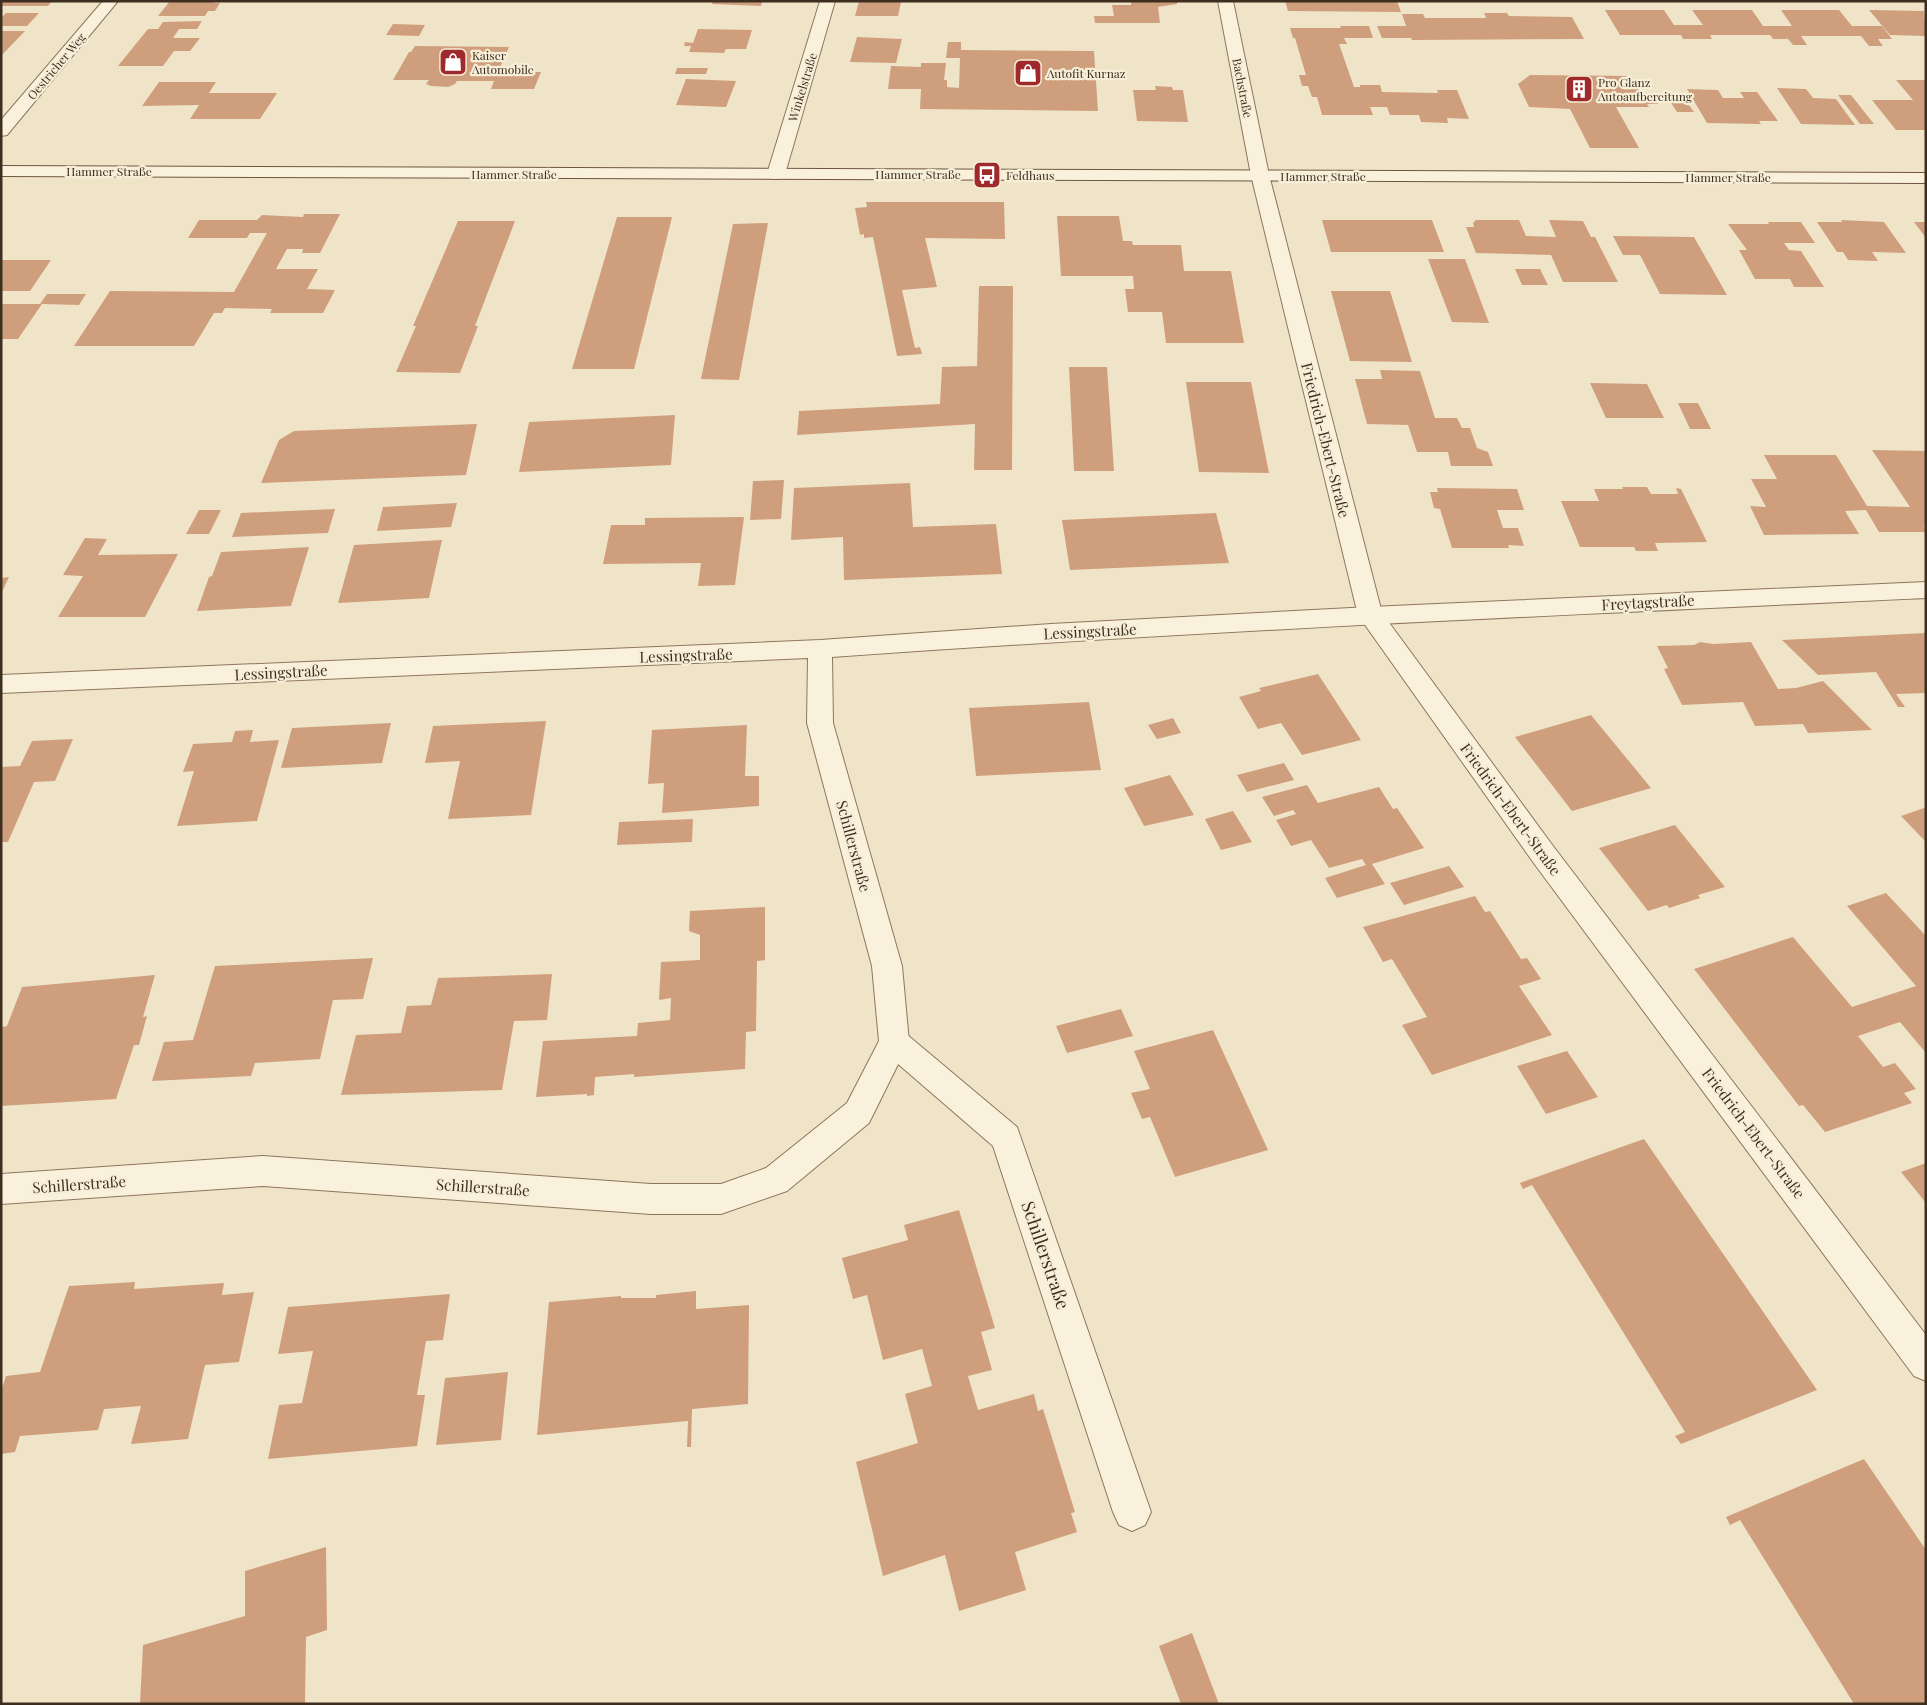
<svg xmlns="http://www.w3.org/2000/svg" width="1927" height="1705" font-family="'Playfair Display',serif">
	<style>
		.building { fill: #cf9f7d }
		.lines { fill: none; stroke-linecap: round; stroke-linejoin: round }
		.service-casing { stroke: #8d765c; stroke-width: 2 }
		.minor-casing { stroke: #8d765c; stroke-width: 2 }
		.tertiary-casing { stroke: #8d765c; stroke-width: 2 }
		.secondary-casing { stroke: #6f573f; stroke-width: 2 }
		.service { fill: #faf1dc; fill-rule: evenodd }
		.minor { fill: #faf1dc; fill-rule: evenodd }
		.tertiary { fill: #faf1dc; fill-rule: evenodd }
		.secondary { fill: #faf1dc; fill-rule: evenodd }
		.labels { text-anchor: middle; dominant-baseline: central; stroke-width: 4.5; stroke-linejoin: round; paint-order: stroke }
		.far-poi-label { font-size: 12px; fill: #3d2e20; stroke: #f7eed8; text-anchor: start }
		.far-street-label { font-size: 12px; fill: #3d2e20; stroke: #f7eed8 }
		.street-label { font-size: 15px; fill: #3d2e20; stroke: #f7eed8 }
		.near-street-label { font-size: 18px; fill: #3d2e20; stroke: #f7eed8 }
	</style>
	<rect width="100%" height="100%" fill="#f0e4c8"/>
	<path class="building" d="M1 1H52L48 6H1Z
		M170 1H216L214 3H220L215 11H208L205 16H158Z
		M713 1H762L761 6 712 4Z
		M859 1H874L901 2 898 16H855Z
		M1131 1H1177V4L1158 7 1160 23H1095L1094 16H1114L1112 5H1131Z
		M1285 1H1397L1401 12 1288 11Z
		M1605 10H1664L1674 25H1703L1692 10H1752L1763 26H1792L1781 10H1839L1852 26H1882L1892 39H1878L1883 46H1869L1861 36H1801L1807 45H1793L1788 39H1773L1770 35H1710L1712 39H1683L1681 35H1620Z
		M1869 10 1924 11 1926 36 1890 35Z
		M6 13H39L27 26H1V18Z
		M1484 13H1507L1509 16 1572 17 1584 39 1412 40 1411 38H1382L1377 26H1406L1402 14H1423L1425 18H1486Z
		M202 21 197 29H179L173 38H200L190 51H174L163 66H118L148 29H158L163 22Z
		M393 24 425 25 419 36 386 35Z
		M1340 26H1369L1373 38H1344L1347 44H1339L1354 87H1360V85H1380L1382 92 1438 93 1437 90H1457L1469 119 1447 118 1448 123 1421 122 1419 115H1390L1387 107H1370L1373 115H1322L1317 97H1312L1308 86H1302L1299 75H1306L1295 38H1293L1290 28H1341Z
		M698 29 752 30 746 49H726L724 53 689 52 691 46H684L685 42 693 43Z
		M1 31H25L1 56Z
		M857 37 902 39 896 63 850 62Z
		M948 42H961V50L1094 51 1098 111 920 109 921 89H888L891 66 921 67V63H946L944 80H947V87L959 88 960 58H946Z
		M415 46 509 47 498 72H541L534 89H491L494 81H457L455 84 448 87 431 86 426 84 429 80H393L409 52H411Z
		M677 68H708L706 74H675Z
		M1530 75 1631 76 1642 95H1653L1658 104H1647L1649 107H1616L1639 148H1590L1570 109 1529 107 1518 84Z
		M686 79 736 81 726 107 676 105Z
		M1896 80H1926V130H1896L1872 100H1913Z
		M159 82H216L209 93H277L260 119H190L199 105 142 106Z
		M1155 86 1172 87 1173 90H1183L1188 122 1137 121 1133 90H1156Z
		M1777 88 1806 89 1813 98 1836 99 1855 125 1801 124Z
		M1687 89 1718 90 1723 98H1744L1740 92H1757L1778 121H1759L1761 124 1707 123Z
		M1838 95H1851L1874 124H1860Z
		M1668 98H1684L1694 112H1677Z
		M866 202H1004L1005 239 925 238 937 287 902 290 915 348 920 347 922 354 897 356 873 237 864 238V234L860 235 855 208 867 207Z
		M304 214H340L320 253H302L303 249H287L276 269H318L307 289 335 290 323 313H270L272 309 225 308 222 313H214L194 346H74L110 291 234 292 267 233H250L247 238H188L199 220H257L262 215 303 217Z
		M1057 216H1119L1123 241H1132L1133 245H1181L1184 271H1231L1244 343H1166L1162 312H1128L1125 289H1134L1133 276H1061Z
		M617 217H672L634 369H572Z
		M1322 220H1432L1444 252H1331Z
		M1476 220H1519L1526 236 1556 237 1549 220 1583 221 1591 237H1595L1618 282H1563L1551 255 1476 253 1466 227H1474L1473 223Z
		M1841 220 1884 222 1906 253 1872 252 1878 261 1848 260 1843 252H1837L1817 222H1842Z
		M458 221H515L475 326H478L460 373 396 372 416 326H413Z
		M1768 222H1801L1815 243H1784L1789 250 1801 251 1824 287H1794L1790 279H1755L1739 250H1747L1728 224H1769Z
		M1914 222H1926V238Z
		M768 223 739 380 701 379 733 224Z
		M1613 236 1694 237 1727 295 1660 294 1640 255H1623Z
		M1428 259H1465L1489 323 1452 322Z
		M1 260H51L30 291H1Z
		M1515 269H1540L1548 285H1522Z
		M979 286H1013L1012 470H974L975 424 797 435 799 411 940 404 942 367 977 366Z
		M1331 291H1390L1412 362 1350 361Z
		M47 294H86L79 305 42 304 18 339H1V304H40Z
		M1069 367H1107L1114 471H1074Z
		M1380 370 1420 371 1435 418H1457L1462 428H1470L1477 448 1488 452 1493 466H1451L1448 452H1417L1408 425 1367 424 1355 379H1382Z
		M1186 382H1251L1269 473 1199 472Z
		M1590 383 1647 384 1664 418H1606Z
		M1678 403H1698L1711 429H1690Z
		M675 415 671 465 519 472 529 422Z
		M477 424 466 475 261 483 279 440 294 431Z
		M1872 450 1926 451V526H1924L1926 532H1879L1866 510 1845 511 1859 534 1764 535 1750 506 1766 507 1751 479H1777L1764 455H1836L1867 506 1910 507Z
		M784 480 781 519 750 520 753 481Z
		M910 483 913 527 996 524 1002 574 844 580 843 537 791 540 794 488Z
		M1622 487H1647L1651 494H1678L1676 488 1681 489 1707 542 1655 543 1658 551H1636L1634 547H1580L1561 501H1599L1594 489H1623Z
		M1437 488 1517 489 1524 510H1497L1503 528H1518L1524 546 1508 545 1509 548H1452L1440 509 1434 508 1430 492H1438Z
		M457 503 451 527 377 531 383 507Z
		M335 509 328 533 232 537 241 513Z
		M199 510H221L209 534H186Z
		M1216 513 1229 563 1070 570 1062 520Z
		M744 517 735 585 698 586 701 563 603 564 611 525H645V518Z
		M85 538 107 539 98 555 178 554 145 617H58L83 576 63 575Z
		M442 540 429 598 338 603 354 545Z
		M309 547 291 606 197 611 209 577 212 576 221 552Z
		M9 577 1 594V578Z
		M1926 633V693L1896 694 1905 707H1898L1876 672 1818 675 1782 640Z
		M1700 642 1713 644 1751 642 1778 689 1796 688 1823 681 1872 730 1808 733 1803 724 1755 726 1743 702 1682 705 1664 669 1668 668 1657 646 1694 645Z
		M1318 674 1361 740 1302 755 1281 723 1258 729 1239 697 1261 691 1259 688Z
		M1089 702 1101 770 976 776 969 708Z
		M1591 715 1651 788 1572 811 1515 737Z
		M1173 718 1181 733 1157 739 1148 725Z
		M546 721 531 815 448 819 460 761 425 763 433 726Z
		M391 723 382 763 281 768 292 728Z
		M747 725 745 776H759V806L662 813 664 783 648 784 652 730Z
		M253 730 250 742 279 740 257 821 177 826 194 771 183 772 193 744 232 742 235 731Z
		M73 739 55 781 34 782 8 842H1V767L20 766 32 741Z
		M1284 763 1294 780 1247 792 1237 775Z
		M1170 775 1194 815 1144 826 1124 788Z
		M1307 785 1318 803 1379 787 1393 809 1397 808 1424 848 1372 864 1385 884 1337 898 1325 878 1366 865 1362 859 1329 868 1311 840 1291 846 1276 820 1296 814 1293 810 1274 816 1262 797Z
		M1924 808 1926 809V842L1901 816Z
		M1233 811 1252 842 1221 850 1205 819Z
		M693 819 692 842 617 845 619 822Z
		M1675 825 1725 887 1698 895 1700 898 1669 908 1667 905 1648 911 1599 848Z
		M1449 866 1464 887 1404 905 1390 883Z
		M1886 893 1926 936V1053L1900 1022 1858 1036 1883 1067 1895 1063 1916 1089 1904 1093 1912 1103 1825 1132 1803 1105 1799 1106 1694 969 1793 937 1852 1007 1916 986 1847 906Z
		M1475 896 1485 912 1490 911 1521 959 1527 958 1541 979 1519 986 1552 1035 1432 1075 1402 1025 1427 1017 1392 959 1383 962 1363 927Z
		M765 907V960L757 961 756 1031 746 1032 745 1069 634 1077V1074L595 1077 594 1095 587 1096V1094L536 1097 543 1041 637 1036 638 1023 670 1020 671 998 659 1000 661 962 700 960V935L689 931 690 911Z
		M373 958 363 999 333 1000 320 1059 255 1063 251 1076 152 1081 164 1042 193 1040 215 966Z
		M552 974 547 1020 514 1021 502 1090 341 1095 356 1035 401 1033 407 1006 431 1005 438 978Z
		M155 975 143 1017 147 1016 139 1045H134L116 1099 1 1106V1030L2 1027 7 1026 22 987Z
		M1121 1009 1133 1036 1067 1053 1056 1026Z
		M1213 1030 1268 1150 1175 1177 1150 1117 1142 1119 1131 1093 1150 1089 1134 1051Z
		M1567 1051 1598 1097 1546 1114 1517 1066Z
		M1644 1139 1817 1390 1681 1444 1675 1436 1685 1432 1532 1185 1523 1189 1520 1183Z
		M1926 1163V1203L1901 1172Z
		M959 1210 995 1328 981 1332 992 1370 968 1376 978 1410 1034 1394 1038 1411 1043 1409 1075 1512 1071 1513 1077 1532 1015 1552 1026 1590 959 1611 945 1555 883 1576 856 1462 918 1443 905 1394 932 1386 922 1349 883 1360 867 1295 853 1299 842 1258 908 1240 904 1225Z
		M135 1282 134 1289 224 1283 222 1295 254 1292 239 1362 205 1365 188 1439 131 1444 141 1406 104 1409 98 1430 20 1436 15 1452 1 1454V1391L6 1376 40 1372 69 1286Z
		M696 1291V1309L749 1305 748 1404 692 1409 691 1447H687L688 1421 537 1435 549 1302 621 1296V1298H656V1295Z
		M450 1294 443 1340 426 1341 417 1395H425L417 1446 268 1459 279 1405 302 1403 313 1351 278 1354 288 1307Z
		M508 1372 501 1440 436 1445 445 1378Z
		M1864 1459 1926 1550V1704H1854L1740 1520 1730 1525 1726 1517Z
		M326 1547 327 1630 306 1637 305 1704H140L143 1645 245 1616V1571Z
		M1192 1633 1219 1704H1181L1159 1646Z"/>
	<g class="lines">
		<defs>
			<path id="service" d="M894 1029 905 1033 1017 1127 1151 1512 1145 1525 1132 1531 1119 1525 1113 1512 993 1146 883 1051 879 1042 883 1033Z"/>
			<path id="minor" d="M103 1H118L7 135 1 136V120Z
				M820 1H835L785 174 782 178 776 179 770 178 767 174Z
				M1218 1H1233L1269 175 1266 179 1260 180 1254 179 1251 175Z
				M1926 582V598C1561 615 1197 631 832 657L833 723 902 966 909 1042 869 1123 787 1191 721 1214H651L263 1186 1 1204V1174L263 1156 651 1184H721L766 1168 847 1103 879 1041 872 966 807 723 808 658 1 693V675L820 640 1051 624 1370 607Z"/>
			<path id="tertiary" d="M1260 170 1266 171 1269 175 1382 613 1553 846 1926 1335V1381L1914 1376 1533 862 1358 615 1251 175 1254 171Z"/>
			<path id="secondary" d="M1 166 1926 173V183L1 176Z"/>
		</defs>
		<use href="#service" class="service-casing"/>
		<use href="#minor" class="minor-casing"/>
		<use href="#tertiary" class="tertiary-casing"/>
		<use href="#secondary" class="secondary-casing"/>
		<use href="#service" class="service"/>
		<use href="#minor" class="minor"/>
		<use href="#tertiary" class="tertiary"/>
		<use href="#secondary" class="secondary"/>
	</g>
	<defs>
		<symbol id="shop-square" viewBox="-11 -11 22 22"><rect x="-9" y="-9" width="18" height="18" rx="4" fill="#9e2a2b" stroke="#f7eed8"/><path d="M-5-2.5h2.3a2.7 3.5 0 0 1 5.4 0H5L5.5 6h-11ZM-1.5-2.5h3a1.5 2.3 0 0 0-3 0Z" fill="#fff"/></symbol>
		<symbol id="building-square" viewBox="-11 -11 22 22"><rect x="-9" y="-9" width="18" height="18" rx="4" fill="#9e2a2b" stroke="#f7eed8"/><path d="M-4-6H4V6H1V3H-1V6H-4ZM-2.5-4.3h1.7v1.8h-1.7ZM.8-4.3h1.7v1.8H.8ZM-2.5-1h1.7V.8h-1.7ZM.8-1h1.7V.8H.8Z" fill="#fff"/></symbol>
		<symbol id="bus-square" viewBox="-11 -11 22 22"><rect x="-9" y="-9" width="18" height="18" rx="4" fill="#9e2a2b" stroke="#f7eed8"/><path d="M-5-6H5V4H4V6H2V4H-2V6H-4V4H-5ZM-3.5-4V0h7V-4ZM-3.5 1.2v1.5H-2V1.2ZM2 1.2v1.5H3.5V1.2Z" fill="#fff"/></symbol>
	</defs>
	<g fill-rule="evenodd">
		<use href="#shop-square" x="437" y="46" width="32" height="32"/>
		<use href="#shop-square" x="1012" y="57" width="32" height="32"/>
		<use href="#building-square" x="1563" y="73" width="32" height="32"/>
		<use href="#bus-square" x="971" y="159" width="32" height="32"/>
	</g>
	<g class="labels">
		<g class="far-poi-label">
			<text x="472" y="55">Kaiser<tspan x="472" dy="14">Automobile</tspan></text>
			<text x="1047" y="73">Autofit Kurnaz</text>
			<text x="1598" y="82">Pro Glanz<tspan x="1598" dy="14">Autoaufbereitung</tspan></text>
			<text x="1006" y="175">Feldhaus</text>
		</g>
		<g class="far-street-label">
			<text transform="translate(56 66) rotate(-50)">Oestricher Weg</text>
			<text transform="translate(802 87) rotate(-73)">Winkelstraße</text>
			<text transform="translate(1243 88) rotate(79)">Bachstraße</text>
			<text x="109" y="171">Hammer Straße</text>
			<text x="514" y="174">Hammer Straße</text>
			<text x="918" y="174">Hammer Straße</text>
			<text x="1323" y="176">Hammer Straße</text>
			<text x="1728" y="177">Hammer Straße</text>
		</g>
		<g class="street-label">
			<text transform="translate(1326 440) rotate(76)">Friedrich-Ebert-Straße</text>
			<text transform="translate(1648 602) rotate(-3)">Freytagstraße</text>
			<text transform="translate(1090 631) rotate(-3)">Lessingstraße</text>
			<text transform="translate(686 655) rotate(-2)">Lessingstraße</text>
			<text transform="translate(281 672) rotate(-3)">Lessingstraße</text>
			<text transform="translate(1511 809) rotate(54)">Friedrich-Ebert-Straße</text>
			<text transform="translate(854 846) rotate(75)">Schillerstraße</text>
			<text transform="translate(1754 1133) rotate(53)">Friedrich-Ebert-Straße</text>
			<text transform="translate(79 1184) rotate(-4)">Schillerstraße</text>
			<text transform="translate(483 1187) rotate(4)">Schillerstraße</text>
		</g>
		<g class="near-street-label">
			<text transform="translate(1046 1255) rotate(71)">Schillerstraße</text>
		</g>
	</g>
	<rect width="1927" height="1705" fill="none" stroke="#3d2e20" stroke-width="5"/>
</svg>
